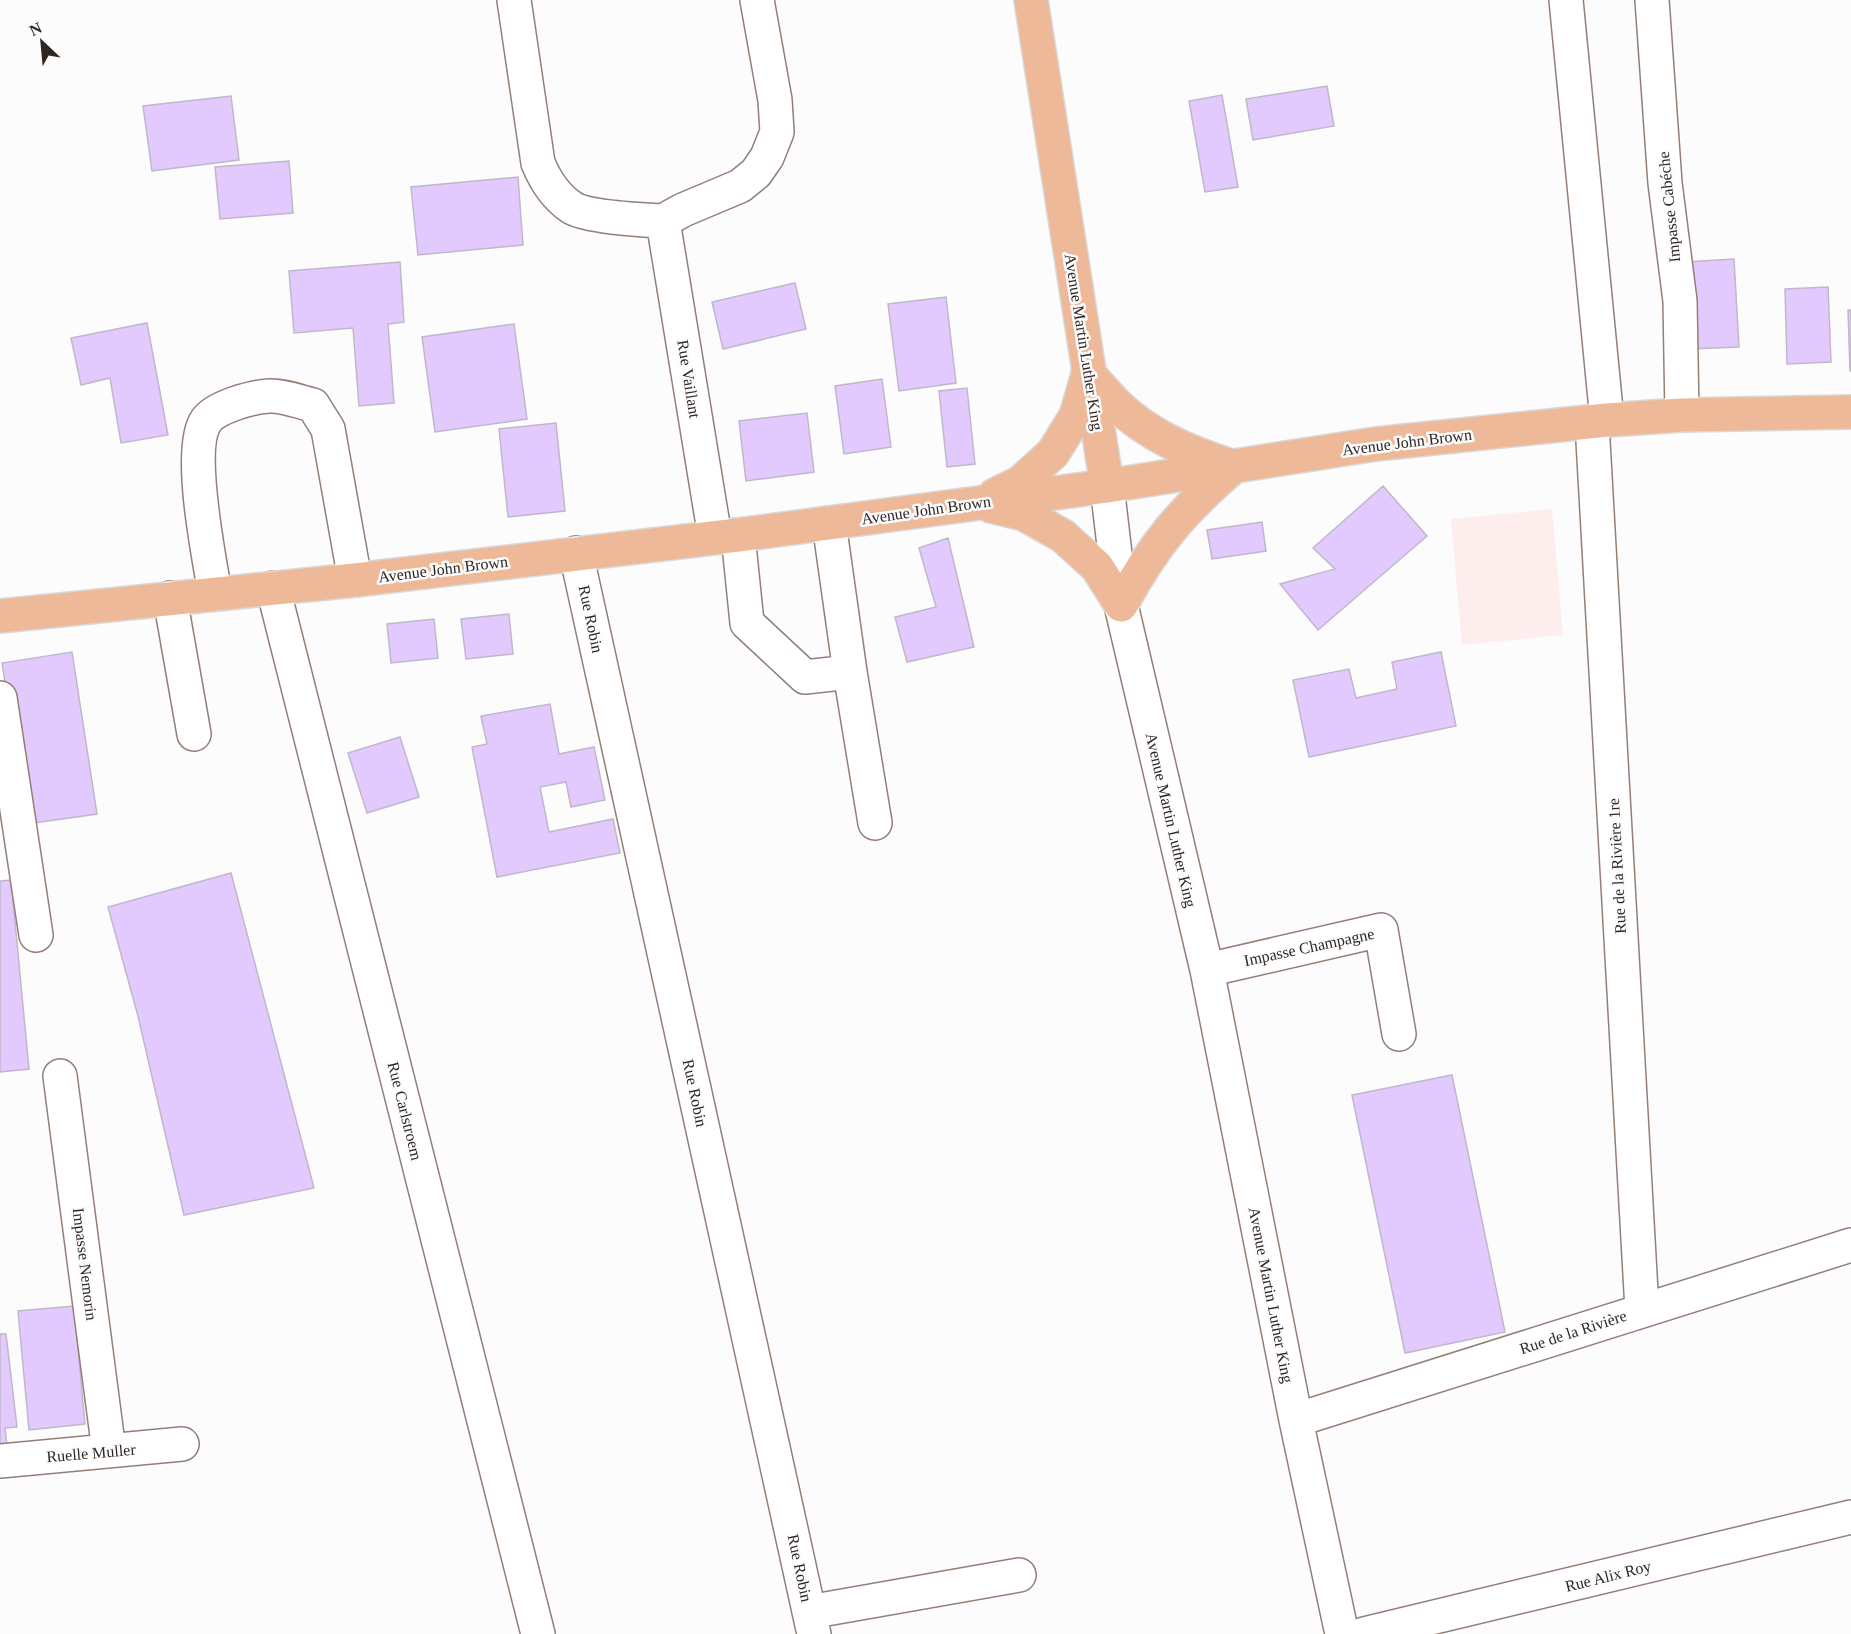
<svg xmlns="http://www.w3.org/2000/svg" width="1851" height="1634" font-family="Georgia,serif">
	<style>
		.commercial { fill: #feeded }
		.building { fill: #e2cafe; stroke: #c0b7cb; stroke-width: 1.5 }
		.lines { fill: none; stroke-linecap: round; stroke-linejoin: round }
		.minor-casing { stroke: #947f75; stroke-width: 36 }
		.major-casing { stroke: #dad8d7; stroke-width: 36 }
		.minor { stroke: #fff; stroke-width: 33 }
		.major { stroke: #eeb999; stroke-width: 33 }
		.labels { text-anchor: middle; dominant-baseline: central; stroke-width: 5; stroke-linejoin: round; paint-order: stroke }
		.street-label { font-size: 16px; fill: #2f2622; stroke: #fcfcfc }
	</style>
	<rect width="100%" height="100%" fill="#fcfcfc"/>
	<path class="commercial" d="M1552 509 1563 635 1462 645 1451 519Z"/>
	<path class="building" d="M1327 86 1334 126 1253 140 1246 99Z
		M1222 95 1238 187 1205 192 1189 101Z
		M231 96 239 160 152 171 143 106Z
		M289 161 293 213 220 219 215 167Z
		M518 177 523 245 418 255 411 187Z
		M1734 259 1739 347 1689 349 1685 262Z
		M400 262 404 322 388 324 394 403 359 406 353 328 294 333 289 271Z
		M795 283 806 329 723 349 712 302Z
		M1828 287 1831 362 1787 364 1785 289Z
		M946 297 956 383 899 391 888 304Z
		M1848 310H1851V371H1850Z
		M147 323 168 435 121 443 110 378 81 385 71 338Z
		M514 324 527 419 435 432 422 337Z
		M882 379 891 447 844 454 835 386Z
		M967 388 975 464 947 467 939 391Z
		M807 413 814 472 746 481 739 421Z
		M556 423 565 511 508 517 499 429Z
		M1383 486 1427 536 1318 630 1280 584 1335 569 1313 548Z
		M1262 522 1266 551 1212 559 1207 530Z
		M948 538 974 647 907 662 895 617 936 607 919 548Z
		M509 614 513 654 466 659 461 619Z
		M434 619 438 658 391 663 387 624Z
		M72 652 97 814 27 824 2 663Z
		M1441 652 1456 726 1309 757 1293 680 1349 669 1356 698 1397 689 1392 662Z
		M550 704 559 754 594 747 605 800 571 807 566 782 540 787 549 832 613 819 620 853 497 877 472 747 487 744 481 716Z
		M400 737 419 797 367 813 348 753Z
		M231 873 314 1188 184 1215 138 1016 108 907Z
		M11 880 29 1069 0 1072V881Z
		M1452 1075 1505 1332 1405 1353 1352 1095Z
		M74 1306 85 1424 29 1430 18 1311Z
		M0 1334H6L17 1427 5 1428 8 1454 0 1455Z"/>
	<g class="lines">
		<defs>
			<path id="minor" d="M514 0 538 163C545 180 555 196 571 207 585 217 644 220 663 221L715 537
				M1566 0 1607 420
				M1652 0 1665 183 1680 301 1682 415
				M663 221 683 210 740 186 756 173 767 157 777 132 775 100 757 0
				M1592 423 1642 1310
				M1107 486 1121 605 1207 970 1296 1420 1342 1634
				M829 523 850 672 875 823
				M738 535 747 623 805 677 850 672
				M576 553 814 1634
				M273 588 538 1634
				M215 593C209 558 187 449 206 421 215 407 252 397 269 396 282 395 300 402 313 405L328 429 355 580
				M170 598 194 734
				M0 698 36 935
				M1207 970 1381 930 1399 1034
				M60 1076 109 1451
				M1296 1420 1851 1245
				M0 1461 182 1444
				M809 1612 1019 1575
				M1364 1634 1851 1517"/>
			<path id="major" d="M1031 0 1107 486
				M1088 373C1098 384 1107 395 1117 405 1148 435 1188 452 1228 465
				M995 495 1020 483 1053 453 1076 416 1087 378
				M991 506 1024 514 1063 536 1097 567 1121 605C1153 545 1182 511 1233 467
				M0 616 355 580 738 535 1107 486 1376 444 1607 420 1682 415 1851 412"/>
		</defs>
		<use href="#minor" class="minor-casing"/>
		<use href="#major" class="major-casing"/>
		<use href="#minor" class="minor"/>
		<use href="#major" class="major"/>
	</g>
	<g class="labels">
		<g class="street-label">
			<text transform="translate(1669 207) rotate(-96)">Impasse Cabéche</text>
			<text transform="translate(1084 342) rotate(81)">Avenue Martin Luther King</text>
			<text transform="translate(689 379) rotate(81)">Rue Vaillant</text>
			<text transform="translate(1407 442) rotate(-7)">Avenue John Brown</text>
			<text transform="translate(926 510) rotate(-8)">Avenue John Brown</text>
			<text transform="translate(443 569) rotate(-7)">Avenue John Brown</text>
			<text transform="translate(591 619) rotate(78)">Rue Robin</text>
			<text transform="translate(1171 820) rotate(77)">Avenue Martin Luther King</text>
			<text transform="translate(1617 866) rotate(-93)">Rue de la Rivière 1re</text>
			<text transform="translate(1309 947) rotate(-12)">Impasse Champagne</text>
			<text transform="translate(695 1093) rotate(78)">Rue Robin</text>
			<text transform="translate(405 1111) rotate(76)">Rue Carlstroem</text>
			<text transform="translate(85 1264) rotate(83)">Impasse Nemorin</text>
			<text transform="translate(1271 1295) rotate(79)">Avenue Martin Luther King</text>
			<text transform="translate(1573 1332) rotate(-18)">Rue de la Rivière</text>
			<text transform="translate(91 1453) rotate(-5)">Ruelle Muller</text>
			<text transform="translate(800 1568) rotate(78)">Rue Robin</text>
			<text transform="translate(1608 1576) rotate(-14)">Rue Alix Roy</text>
		</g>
	</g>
	<g transform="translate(42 42) rotate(334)" stroke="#fcfcfc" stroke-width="4.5" paint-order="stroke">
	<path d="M0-4.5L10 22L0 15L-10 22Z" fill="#2f2622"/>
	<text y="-9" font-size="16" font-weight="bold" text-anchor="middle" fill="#2f2622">N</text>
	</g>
</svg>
